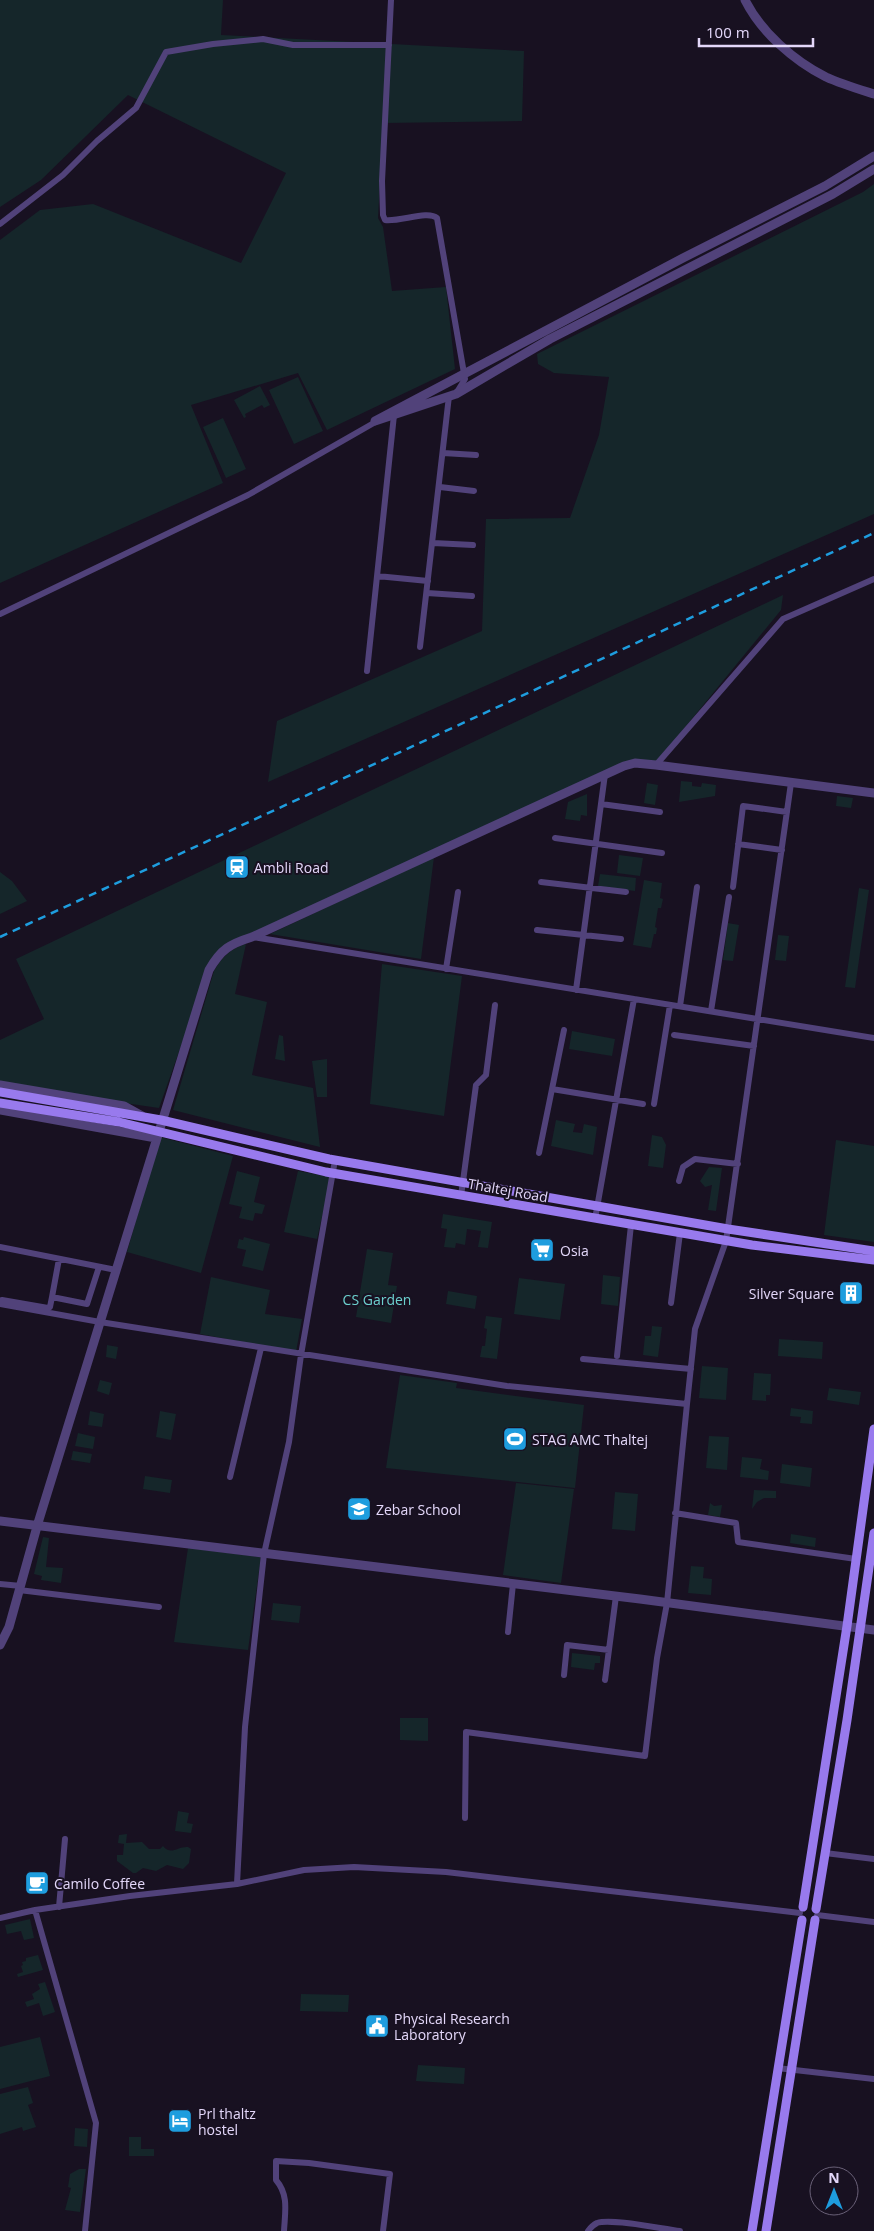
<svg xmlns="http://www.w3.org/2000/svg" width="874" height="2231" font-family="'Open Sans',sans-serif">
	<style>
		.green { fill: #15262a }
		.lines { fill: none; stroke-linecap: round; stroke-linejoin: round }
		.minor { stroke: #51427a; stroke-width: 6 }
		.tertiary { stroke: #51427a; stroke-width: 9 }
		.secondary { stroke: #987aed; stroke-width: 9 }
		.rail { stroke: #1e9dde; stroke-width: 2.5; stroke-dasharray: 8 6; stroke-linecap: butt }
		.labels { text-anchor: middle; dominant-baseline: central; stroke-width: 4; stroke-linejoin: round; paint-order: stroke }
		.poi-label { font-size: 14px; fill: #e3d7f9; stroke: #181121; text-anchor: start }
		.street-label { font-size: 14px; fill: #e3d7f9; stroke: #181121 }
		.park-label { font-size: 14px; fill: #6cd0ce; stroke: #181121 }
	</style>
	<rect width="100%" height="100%" fill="#181121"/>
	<path class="green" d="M0 0H223L221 35 524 51 522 121 383 123 378 218 383 227 392 291 446 287 455 369 327 430 298 373 191 405 223 483 0 583V240L40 210 93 204 241 263 286 173 128 95 41 180 0 207Z
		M874 184V514L268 782 277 721 482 631 486 519 570 518 599 435 609 377 554 373 538 364 537 354 863 192Z
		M298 377 323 431 294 444 269 390Z
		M260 386 270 405 264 408 262 405 245 414 246 417 244 418 234 400Z
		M223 418 246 469 226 478 203 427Z
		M783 595 781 610 655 764 635 762 233 942 208 970 159 1108 0 1085V1040L44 1019 16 959Z
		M681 781 692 782V786L701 787 702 783 716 785 715 796 679 802Z
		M647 783 658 785 655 805 644 803Z
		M587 794V816L581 815 580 821 565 819 568 802Z
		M837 796 853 798 851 808 836 806Z
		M619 855 643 858 640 876 617 873Z
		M434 857 421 959 270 934Z
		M0 872 12 881 27 901 0 914Z
		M600 874 636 878 635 891 598 886Z
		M644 880 662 883 660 898 663 899 661 908H658L655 927 657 928 656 934H654L651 948 633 945Z
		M859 888 869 890 855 988 845 987Z
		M728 923 739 925 733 961 723 960Z
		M778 935 789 936 786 961 775 960Z
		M246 944 235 994 267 1002 252 1075 313 1088 320 1147 173 1110 214 971C222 957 230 949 246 944Z
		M382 964 462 976 444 1116 370 1104Z
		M572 1031 615 1039 612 1056 569 1049Z
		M279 1035 283 1036 285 1061 275 1059Z
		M327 1059V1097H317L312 1061Z
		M556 1120 575 1124 573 1132 582 1133 584 1124 597 1127 593 1155 551 1146Z
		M652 1135 662 1137 666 1145 663 1168 648 1166Z
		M160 1137 233 1156 201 1273 127 1252Z
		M836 1140 874 1146V1242L824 1235Z
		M709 1167 722 1168 716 1211 708 1210 712 1185 705 1187 700 1181Z
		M237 1171 260 1177 254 1202 265 1205 262 1214 255 1213 253 1221 239 1218 242 1207 229 1204Z
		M298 1171 331 1177 317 1239 284 1232Z
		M443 1214 492 1222 488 1248 478 1247 481 1231 467 1229 465 1245 456 1243 455 1248 444 1247 447 1229 441 1228Z
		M244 1237 270 1244 263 1271 242 1266 246 1250 237 1248 239 1239 243 1240Z
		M367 1249 393 1253 388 1285 397 1286 391 1323 356 1317Z
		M603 1275 620 1277 618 1306 601 1304Z
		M211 1277 270 1290 265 1314 302 1319 296 1352 200 1334Z
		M519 1278 565 1284 560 1320 514 1314Z
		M448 1291 477 1296 475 1309 446 1304Z
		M486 1316 502 1318 497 1359 480 1357 482 1346H485L487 1329 484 1328Z
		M652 1326 662 1327 658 1357 643 1355 645 1336H651Z
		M779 1339 823 1342 822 1359 778 1356Z
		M107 1345 118 1347 116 1359 106 1357Z
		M702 1366 728 1368 726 1400 699 1398Z
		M754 1373 771 1374 770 1395H766V1401L752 1400Z
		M400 1375 457 1383 456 1388 584 1405 575 1488 386 1468Z
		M100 1380 112 1383 109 1395 97 1391Z
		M829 1388 861 1392 859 1405 827 1400Z
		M791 1408 813 1411 812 1424 800 1423 801 1417 790 1416Z
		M90 1411 104 1414 102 1427 88 1425Z
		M160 1411 176 1414 171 1440 156 1437Z
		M78 1433 95 1437 93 1449 75 1446Z
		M709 1436 729 1437 727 1470 706 1468Z
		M73 1451 92 1454 90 1463 71 1460Z
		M742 1457 762 1459 760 1469 769 1471 768 1480 740 1477Z
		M782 1464 812 1468 810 1487 780 1483Z
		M145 1476 172 1480 170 1493 143 1489Z
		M516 1483 574 1489 561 1583 503 1575Z
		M754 1490 776 1491V1498H764L757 1502 752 1509Z
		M615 1492 638 1494 635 1531 612 1529Z
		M710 1503 714 1506 722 1505 720 1517 708 1515Z
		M791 1534 816 1538 815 1547 790 1543Z
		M43 1537 49 1538 46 1567 63 1568 61 1583 41 1580 42 1576 34 1574Z
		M188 1548 261 1557 248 1650 174 1642Z
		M691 1566 704 1567 703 1578 712 1579 711 1595 688 1593Z
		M273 1603 301 1606 299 1623 271 1620Z
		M572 1653 600 1656V1663H595L594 1670 571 1667Z
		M400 1718H428V1741L400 1740Z
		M178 1811 189 1813 187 1823 193 1824 191 1833 175 1831Z
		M127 1834 126 1843 142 1842 149 1849H160L163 1846C171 1856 178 1846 188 1847L191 1849 189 1863 183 1869 167 1865 156 1871 143 1868 136 1873H133L117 1861V1855H123L124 1844 118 1843 119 1835Z
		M30 1919 34 1938 24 1940 21 1931 7 1934 5 1925Z
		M38 1955 43 1970 18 1977 17 1974 23 1972 21 1966 23 1965 22 1962 26 1961V1958Z
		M45 1982 55 2012 43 2016 39 2003 27 2007 25 2002 34 1999 32 1994 40 1989 38 1984Z
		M301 1994 349 1995 348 2012 300 2011Z
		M40 2037 50 2076 0 2089V2047Z
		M418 2065 465 2068 464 2084 416 2081Z
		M28 2087 33 2103 28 2105 36 2127 23 2131 22 2127 0 2134V2094Z
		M75 2128 88 2129 87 2147 74 2146Z
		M129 2137H141V2149H154V2156H129Z
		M79 2169H86L80 2212 65 2210 71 2188 68 2187 70 2174Z"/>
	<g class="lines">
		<path class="minor" d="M391 0 382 181 383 215 385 220C400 222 428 210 437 218L465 379 457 392
			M0 224 63 175 97 141 136 108 166 52 213 44 263 39 293 45H389
			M443 453 476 455
			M440 487 474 491
			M433 543 473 545
			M377 576 428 581
			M427 593 472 596
			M0 614 248 495 379 420
			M420 647 449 396
			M367 671 394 415
			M656 765 783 619 874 579
			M601 804 660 812
			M555 838 662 853
			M738 844 782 850
			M541 882 626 892
			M733 887 743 806 787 812
			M537 930 621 939
			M253 937 874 1038
			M446 969 458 892
			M576 990 605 774
			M680 1006 697 887
			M711 1011 729 897
			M674 1035 754 1046
			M552 1089 643 1104
			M654 1104 670 1005
			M539 1153 564 1030
			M679 1181 683 1167 695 1159 738 1164
			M461 1196 476 1085 486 1075 495 1005
			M595 1219 634 999
			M0 1247 116 1270
			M59 1259 52 1297 87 1304 99 1267
			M2 1300 48 1308 50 1307 52 1297
			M671 1303 680 1233
			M0 1304 100 1322 507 1386 687 1404 695 1329 726 1241 791 783
			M617 1356 631 1225
			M583 1359 691 1369
			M230 1477 261 1348
			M675 1513 736 1523 738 1542 856 1559
			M0 1584 21 1586
			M19 1590 159 1607
			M508 1632 513 1584
			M564 1675 567 1645 609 1650
			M605 1680 616 1596
			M465 1818 466 1732 645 1756 657 1658 667 1603 687 1404
			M825 1853 874 1859
			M237 1884 245 1727 264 1554 289 1442 301 1355 335 1160
			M59 1907 65 1839
			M35 1910 96 2123 85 2231
			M817 1915 874 1922
			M0 1918 35 1910 130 1896 237 1884 304 1870 354 1867 446 1872 800 1913
			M777 2068 874 2079
			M284 2231C285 2212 289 2195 276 2180V2161L309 2163 390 2174 383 2231
			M588 2231C591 2227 593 2225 597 2223 612 2218 662 2229 680 2231"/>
		<path class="tertiary" d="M745 0C761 32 794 61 826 77 841 84 858 89 874 94
			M874 156 825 186 683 258 375 421 456 394 550 339 833 194 874 169
			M0 1085 124 1106 142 1116
			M0 1110 156 1138
			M0 1521 640 1599 874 1630
			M0 1645 9 1627 38 1523 209 970C221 949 230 944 252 937L624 766 635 763 656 765 874 793"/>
		<path class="secondary" d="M0 1092 161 1120 329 1159 728 1229 874 1251
			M0 1103 119 1122 326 1172 752 1245 874 1260
			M803 1907 847 1626 874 1429
			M816 1909 847 1720 874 1533
			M752 2231 802 1920
			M766 2231 815 1920"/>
		<path class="rail" d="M0 937 874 533"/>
	</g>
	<defs>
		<symbol id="station-square" viewBox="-11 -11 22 22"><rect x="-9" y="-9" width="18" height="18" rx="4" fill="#1e9dde" stroke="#181121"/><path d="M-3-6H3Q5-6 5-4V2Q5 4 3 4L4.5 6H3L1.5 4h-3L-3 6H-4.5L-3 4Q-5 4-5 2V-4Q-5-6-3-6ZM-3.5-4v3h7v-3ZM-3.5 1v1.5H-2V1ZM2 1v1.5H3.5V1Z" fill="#fff"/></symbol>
		<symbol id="supermarket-square" viewBox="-11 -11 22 22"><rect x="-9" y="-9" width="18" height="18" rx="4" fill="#1e9dde" stroke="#181121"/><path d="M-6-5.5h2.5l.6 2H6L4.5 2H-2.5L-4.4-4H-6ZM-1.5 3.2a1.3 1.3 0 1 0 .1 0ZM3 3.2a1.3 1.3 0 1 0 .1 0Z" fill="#fff"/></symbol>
		<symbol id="building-square" viewBox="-11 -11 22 22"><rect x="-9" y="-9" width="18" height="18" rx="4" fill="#1e9dde" stroke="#181121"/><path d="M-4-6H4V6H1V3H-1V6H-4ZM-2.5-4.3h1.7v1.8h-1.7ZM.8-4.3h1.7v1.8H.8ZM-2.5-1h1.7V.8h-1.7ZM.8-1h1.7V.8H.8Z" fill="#fff"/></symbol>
		<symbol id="stadium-square" viewBox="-11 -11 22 22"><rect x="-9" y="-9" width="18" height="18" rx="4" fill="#1e9dde" stroke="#181121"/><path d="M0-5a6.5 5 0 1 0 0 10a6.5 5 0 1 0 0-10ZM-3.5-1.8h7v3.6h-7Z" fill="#fff"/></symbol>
		<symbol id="school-square" viewBox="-11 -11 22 22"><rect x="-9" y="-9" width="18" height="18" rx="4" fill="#1e9dde" stroke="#181121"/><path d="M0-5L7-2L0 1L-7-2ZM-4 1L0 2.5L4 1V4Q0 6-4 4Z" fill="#fff"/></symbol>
		<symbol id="cafe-square" viewBox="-11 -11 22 22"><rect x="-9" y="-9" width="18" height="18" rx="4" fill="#1e9dde" stroke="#181121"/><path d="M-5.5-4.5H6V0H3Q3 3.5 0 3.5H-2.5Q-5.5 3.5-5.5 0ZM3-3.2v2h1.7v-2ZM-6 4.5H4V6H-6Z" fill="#fff"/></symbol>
		<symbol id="civic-square" viewBox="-11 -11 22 22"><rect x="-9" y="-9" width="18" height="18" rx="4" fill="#1e9dde" stroke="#181121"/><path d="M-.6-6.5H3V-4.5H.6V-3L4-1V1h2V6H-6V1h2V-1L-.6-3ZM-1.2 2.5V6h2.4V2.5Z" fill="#fff"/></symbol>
		<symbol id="hotel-square" viewBox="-11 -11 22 22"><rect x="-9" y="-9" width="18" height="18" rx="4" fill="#1e9dde" stroke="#181121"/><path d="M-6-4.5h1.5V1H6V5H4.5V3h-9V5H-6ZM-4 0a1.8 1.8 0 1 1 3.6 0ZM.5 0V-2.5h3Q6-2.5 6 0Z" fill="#fff"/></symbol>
	</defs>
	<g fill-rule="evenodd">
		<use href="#station-square" x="223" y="853" width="28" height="28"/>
		<use href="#supermarket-square" x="528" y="1236" width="28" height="28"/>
		<use href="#building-square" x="837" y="1279" width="28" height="28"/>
		<use href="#stadium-square" x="501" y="1425" width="28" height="28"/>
		<use href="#school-square" x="345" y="1495" width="28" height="28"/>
		<use href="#cafe-square" x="23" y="1869" width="28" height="28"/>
		<use href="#civic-square" x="363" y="2012" width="28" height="28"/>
		<use href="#hotel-square" x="166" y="2107" width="28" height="28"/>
	</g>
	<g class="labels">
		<g class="poi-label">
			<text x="254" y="867">Ambli Road</text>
			<text x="560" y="1250">Osia</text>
			<text x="834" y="1293" text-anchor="end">Silver Square</text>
			<text x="532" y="1439">STAG AMC Thaltej</text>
			<text x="376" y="1509">Zebar School</text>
			<text x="54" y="1883">Camilo Coffee</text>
			<text x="394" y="2018">Physical Research<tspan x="394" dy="16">Laboratory</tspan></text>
			<text x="198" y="2113">Prl thaltz<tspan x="198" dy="16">hostel</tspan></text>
		</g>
		<g class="street-label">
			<text transform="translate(508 1190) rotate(10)">Thaltej Road</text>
		</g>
		<g class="park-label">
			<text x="377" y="1299">CS Garden</text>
		</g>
	</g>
	<g transform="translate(834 2191)"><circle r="24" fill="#181121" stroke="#696077"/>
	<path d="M0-4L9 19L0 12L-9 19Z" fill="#1e9dde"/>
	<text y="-8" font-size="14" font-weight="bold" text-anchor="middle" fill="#e3d7f9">N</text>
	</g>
	<path d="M699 38v8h114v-8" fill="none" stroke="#e3d7f9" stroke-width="2.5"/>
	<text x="706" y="38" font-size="15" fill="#e3d7f9" stroke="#181121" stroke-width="4" paint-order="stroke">100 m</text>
</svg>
